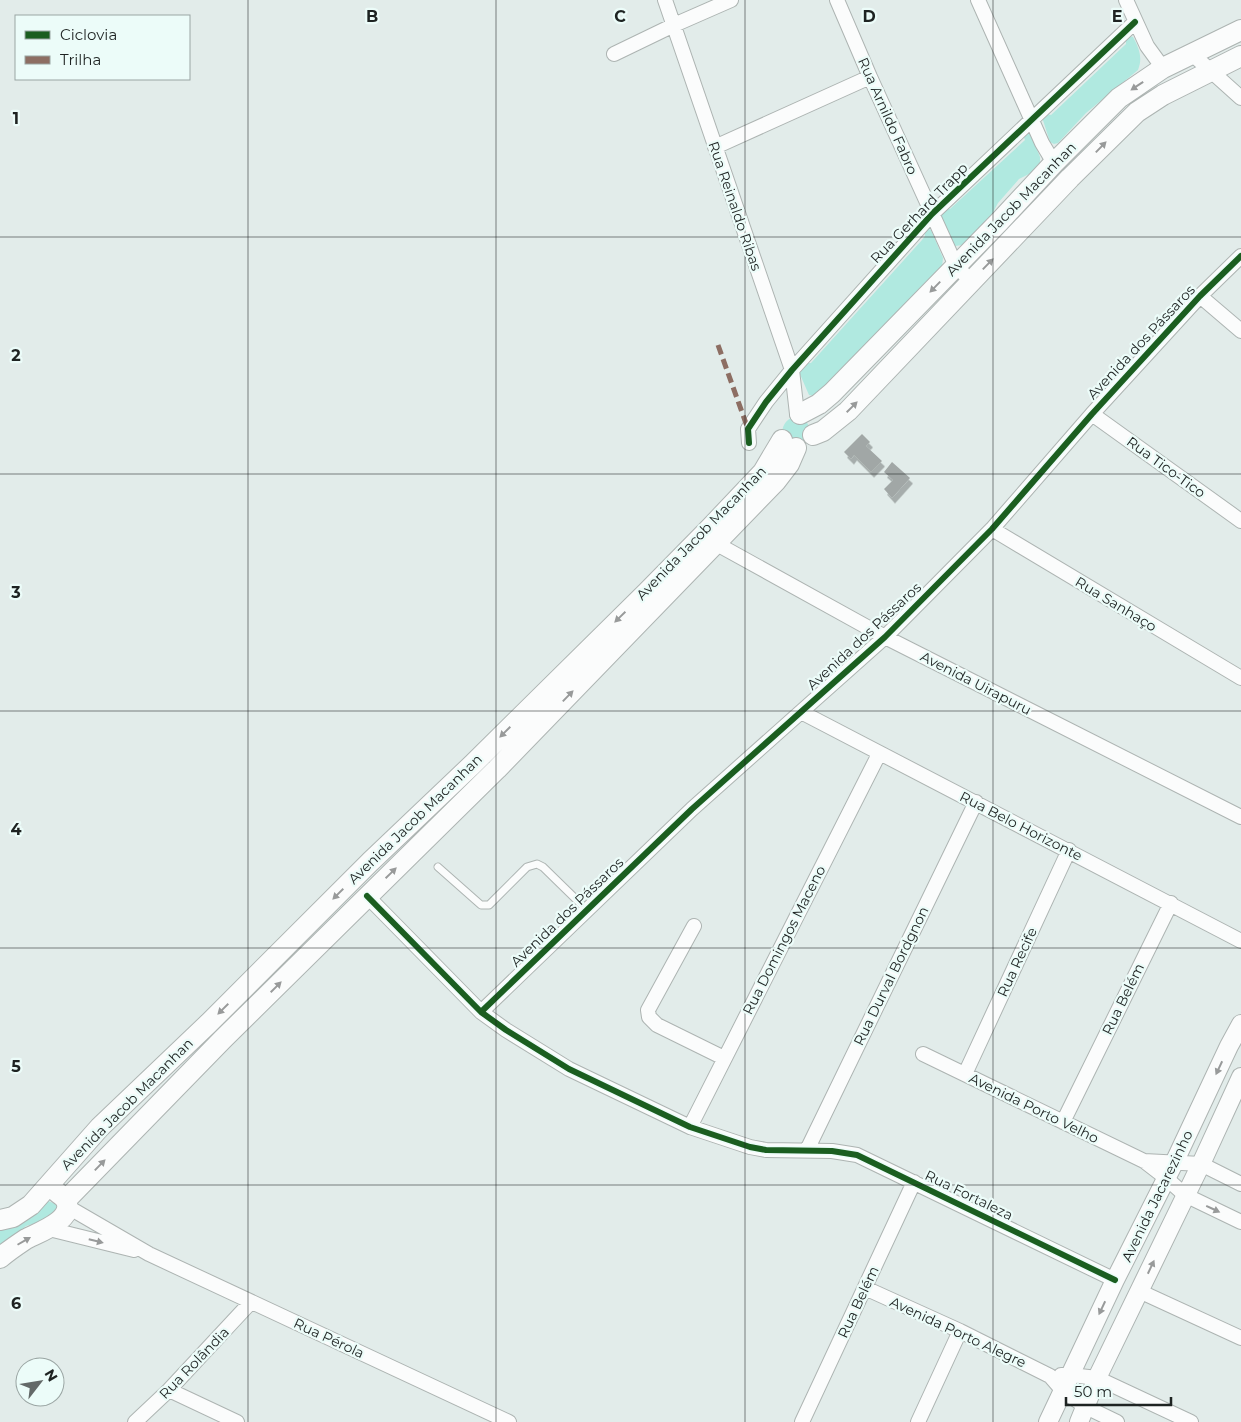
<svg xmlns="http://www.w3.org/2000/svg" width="1241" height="1422" font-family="Montserrat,sans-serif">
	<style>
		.green { fill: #b0e9e0 }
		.building { fill: #a1a7a6; filter: url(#shadow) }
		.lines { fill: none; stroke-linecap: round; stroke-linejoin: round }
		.service-casing { stroke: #adb4b2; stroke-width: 9 }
		.minor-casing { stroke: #adb4b2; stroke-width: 16 }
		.tertiary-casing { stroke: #adb4b2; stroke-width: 20 }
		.secondary-casing { stroke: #adb4b2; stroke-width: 22 }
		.service { stroke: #fbfcfc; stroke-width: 7 }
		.minor { stroke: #fbfcfc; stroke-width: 14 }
		.tertiary { stroke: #fbfcfc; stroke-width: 18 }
		.secondary { stroke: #fbfcfc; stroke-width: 20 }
		.quiet { stroke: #8d6e63; stroke-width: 5; stroke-dasharray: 10 5; stroke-linecap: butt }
		.cycleway-casing { stroke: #ecfcf9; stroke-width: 9 }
		.cycleway { stroke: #1b5e20; stroke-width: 6 }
		.oneway { fill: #989a9a }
		.grid { fill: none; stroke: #1e2322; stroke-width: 1; stroke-opacity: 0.55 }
		.labels { text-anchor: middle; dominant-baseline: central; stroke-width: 4.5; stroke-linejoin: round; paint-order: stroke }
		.street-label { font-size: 14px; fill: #1e2322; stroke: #ecfcf9 }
		.grid-label { font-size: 16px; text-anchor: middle; font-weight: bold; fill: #1e2322; stroke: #ecfcf9; stroke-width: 4.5; stroke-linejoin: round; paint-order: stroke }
	</style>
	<defs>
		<filter id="shadow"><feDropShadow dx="3" dy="5.5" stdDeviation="0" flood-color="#0004"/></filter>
	</defs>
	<rect width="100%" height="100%" fill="#e2ecea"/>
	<path class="green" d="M1126 35 1133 37C1139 48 1143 58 1138 70L1086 113 1058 143 1054 144 1050 142 1041 114 1043 113 1051 115 1126 44Z
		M1028 131 1031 135 1040 157V163L1031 173 1019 179 998 203 992 214 963 245 955 246 940 216V207L943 206 950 209 1025 140 1022 132Z
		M924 227 931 230 943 258 942 267 832 385 814 396 809 395 799 372 803 363H811L922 240 925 236Z
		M794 417 806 421 810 428 808 440 805 443 797 445 782 432C783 424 787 419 794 417Z
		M48 1201 58 1205 59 1210 42 1221 26 1226 0 1246V1227Z"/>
	<path class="building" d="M862 434 870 442 866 446 882 461 871 472 854 455 851 459 844 452Z
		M892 462 910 478 892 498 884 489 893 480 884 472Z"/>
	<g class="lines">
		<defs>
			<path id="service" d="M438 867 481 905H489L527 867 537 864 543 867 587 910"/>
			<path id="minor" d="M665 0 792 370 797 414
				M837 0 870 77 956 266 972 282
				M978 0 1042 143 1054 163
				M1126 0 1147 46 1163 68
				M614 54 674 25 731 0
				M1192 54 1241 98
				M715 147 870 77
				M1200 296 1241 331
				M1092 414 1241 521
				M749 443 748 429 766 402 792 370 932 214 1135 22
				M992 529 1241 678
				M715 543 885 637 1241 817
				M801 712 1241 941
				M367 896 481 1012 506 1030 569 1069 690 1127 750 1147 766 1150 832 1151 857 1155 1115 1280
				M694 926 648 1010 649 1017 657 1025 724 1058
				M481 1012 692 809 885 637 992 529 1092 414 1200 296 1241 256
				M923 1054 1144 1161 1166 1178 1185 1195 1241 1222
				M965 1074 1069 850
				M1063 1122 1171 903
				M690 1127 879 754
				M807 1150 976 802
				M1144 1161 1201 1164 1241 1184
				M68 1207 149 1254 509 1422
				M49 1229 134 1250
				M865 1288 960 1331 1050 1376 1063 1391 1086 1407 1117 1422
				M1139 1291 1241 1338
				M1061 1375H1071L1097 1378 1191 1422
				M169 1390 237 1422
				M135 1422 169 1390 251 1302
				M802 1422 914 1182
				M918 1422 960 1331"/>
			<path id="tertiary" d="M1048 1422 1115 1280 1174 1163 1229 1046 1241 1024
				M1079 1422 1097 1378 1201 1164 1241 1077"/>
			<path id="secondary" d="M800 414 819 404 832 393 1000 221 1054 163 1119 98 1163 68 1241 30
				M813 435 823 431 848 411 1070 178 1137 112 1163 95 1241 56
				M66 1200 223 1039 497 769 776 481 789 464 796 448
				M0 1220 13 1217 31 1205 100 1127 209 1023 370 862 473 764 647 592 711 527 763 472 782 440
				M0 1258C8 1251 17 1245 26 1239 37 1233 75 1220 66 1201 65 1198 61 1195 58 1193"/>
		</defs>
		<use href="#service" class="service-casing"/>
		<use href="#minor" class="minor-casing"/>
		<use href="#tertiary" class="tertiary-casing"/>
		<use href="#secondary" class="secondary-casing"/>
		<use href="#service" class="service"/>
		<use href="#minor" class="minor"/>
		<use href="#tertiary" class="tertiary"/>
		<use href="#secondary" class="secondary"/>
		<path class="quiet" d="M718 345 748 429"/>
		<defs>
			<path id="cycleway" d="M749 443 748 429 766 402 792 370 932 214 1135 22
				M367 896 481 1012 506 1030 569 1069 690 1127 750 1147 766 1150 832 1151 857 1155 1115 1280
				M481 1012 692 809 885 637 992 529 1092 414 1200 296 1241 256"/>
		</defs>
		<use href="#cycleway" class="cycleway-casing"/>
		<use href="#cycleway" class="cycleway"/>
	</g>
	<defs><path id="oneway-solid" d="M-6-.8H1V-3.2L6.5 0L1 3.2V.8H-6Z" transform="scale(1.25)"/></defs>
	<g class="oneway">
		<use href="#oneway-solid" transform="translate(1137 86) rotate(146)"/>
		<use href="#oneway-solid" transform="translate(1101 147) rotate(-46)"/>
		<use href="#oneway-solid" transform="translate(988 264) rotate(-46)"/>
		<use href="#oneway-solid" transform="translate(935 287) rotate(134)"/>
		<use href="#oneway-solid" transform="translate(852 407) rotate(-45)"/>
		<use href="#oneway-solid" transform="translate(620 617) rotate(136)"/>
		<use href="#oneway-solid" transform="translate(568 696) rotate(-46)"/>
		<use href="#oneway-solid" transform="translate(505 732) rotate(135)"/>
		<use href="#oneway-solid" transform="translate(391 873) rotate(-44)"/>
		<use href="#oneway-solid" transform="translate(338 894) rotate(135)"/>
		<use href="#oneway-solid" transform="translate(276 987) rotate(-45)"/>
		<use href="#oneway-solid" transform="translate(223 1009) rotate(135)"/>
		<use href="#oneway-solid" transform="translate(1219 1068) rotate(115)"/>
		<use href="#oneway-solid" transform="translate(100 1165) rotate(-46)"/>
		<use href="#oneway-solid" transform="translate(1213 1209) rotate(25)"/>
		<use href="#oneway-solid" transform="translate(24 1241) rotate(-30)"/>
		<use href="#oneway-solid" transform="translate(96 1241) rotate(14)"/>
		<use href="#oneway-solid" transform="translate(1151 1267) rotate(-65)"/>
		<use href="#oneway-solid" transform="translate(1102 1308) rotate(115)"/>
	</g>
	<path class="grid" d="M248 0V1422M496 0V1422M745 0V1422M993 0V1422M0 237H1241M0 474H1241M0 711H1241M0 948H1241M0 1185H1241"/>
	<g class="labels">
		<g class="street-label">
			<text transform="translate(888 116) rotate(66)">Rua Arnildo Fabro</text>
			<text transform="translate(735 206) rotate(71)">Rua Reinaldo Ribas</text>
			<text transform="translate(1011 209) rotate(-46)">Avenida Jacob Macanhan</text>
			<text transform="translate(919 213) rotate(-46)">Rua Gerhard Trapp</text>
			<text transform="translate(1141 342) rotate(-47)">Avenida dos Pássaros</text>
			<text transform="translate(1166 467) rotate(36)">Rua Tico-Tico</text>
			<text transform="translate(701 533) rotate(-46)">Avenida Jacob Macanhan</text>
			<text transform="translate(1116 604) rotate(31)">Rua Sanhaço</text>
			<text transform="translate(864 636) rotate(-43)">Avenida dos Pássaros</text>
			<text transform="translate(976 683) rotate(27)">Avenida Uirapuru</text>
			<text transform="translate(415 819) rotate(-44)">Avenida Jacob Macanhan</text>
			<text transform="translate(1021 826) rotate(27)">Rua Belo Horizonte</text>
			<text transform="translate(567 912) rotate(-44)">Avenida dos Pássaros</text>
			<text transform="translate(784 940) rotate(-63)">Rua Domingos Maceno</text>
			<text transform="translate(1017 962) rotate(-65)">Rua Recife</text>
			<text transform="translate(891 976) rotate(-64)">Rua Durval Bordgnon</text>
			<text transform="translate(1123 999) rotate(-64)">Rua Belém</text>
			<text transform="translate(127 1104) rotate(-45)">Avenida Jacob Macanhan</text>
			<text transform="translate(1034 1108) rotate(26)">Avenida Porto Velho</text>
			<text transform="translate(969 1195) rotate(26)">Rua Fortaleza</text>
			<text transform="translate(1157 1196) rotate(-64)">Avenida Jacarezinho</text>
			<text transform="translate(858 1302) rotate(-65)">Rua Belém</text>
			<text transform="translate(958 1332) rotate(25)">Avenida Porto Alegre</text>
			<text transform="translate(329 1338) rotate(25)">Rua Pérola</text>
			<text transform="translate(194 1363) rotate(-46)">Rua Rolândia</text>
		</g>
	</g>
	<g class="grid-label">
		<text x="372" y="22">B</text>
		<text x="620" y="22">C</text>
		<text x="869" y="22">D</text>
		<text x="1117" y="22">E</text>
		<text x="16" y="124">1</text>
		<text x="16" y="361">2</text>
		<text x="16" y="598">3</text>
		<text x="16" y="835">4</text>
		<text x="16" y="1072">5</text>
		<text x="16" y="1309">6</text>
	</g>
	<rect x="15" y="15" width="175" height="65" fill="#ecfcf9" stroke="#9aa5a3"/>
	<rect x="25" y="31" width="25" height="8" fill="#1b5e20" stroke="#9aa5a3"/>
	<text x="60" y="40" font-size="15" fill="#1e2322">Ciclovia</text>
	<rect x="25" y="56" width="25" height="8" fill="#8d6e63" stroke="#9aa5a3"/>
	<text x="60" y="65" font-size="15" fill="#1e2322">Trilha</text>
	<g transform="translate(40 1382) rotate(59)"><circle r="24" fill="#ecfcf9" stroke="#9aa5a3"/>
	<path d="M0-4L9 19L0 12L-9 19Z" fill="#636968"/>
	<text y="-8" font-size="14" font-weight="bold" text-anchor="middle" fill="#1e2322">N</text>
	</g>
	<path d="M1066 1397v8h105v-8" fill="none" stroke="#1e2322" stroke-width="2.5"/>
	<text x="1074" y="1397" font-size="15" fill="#1e2322" stroke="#ecfcf9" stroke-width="4" paint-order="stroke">50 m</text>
</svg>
